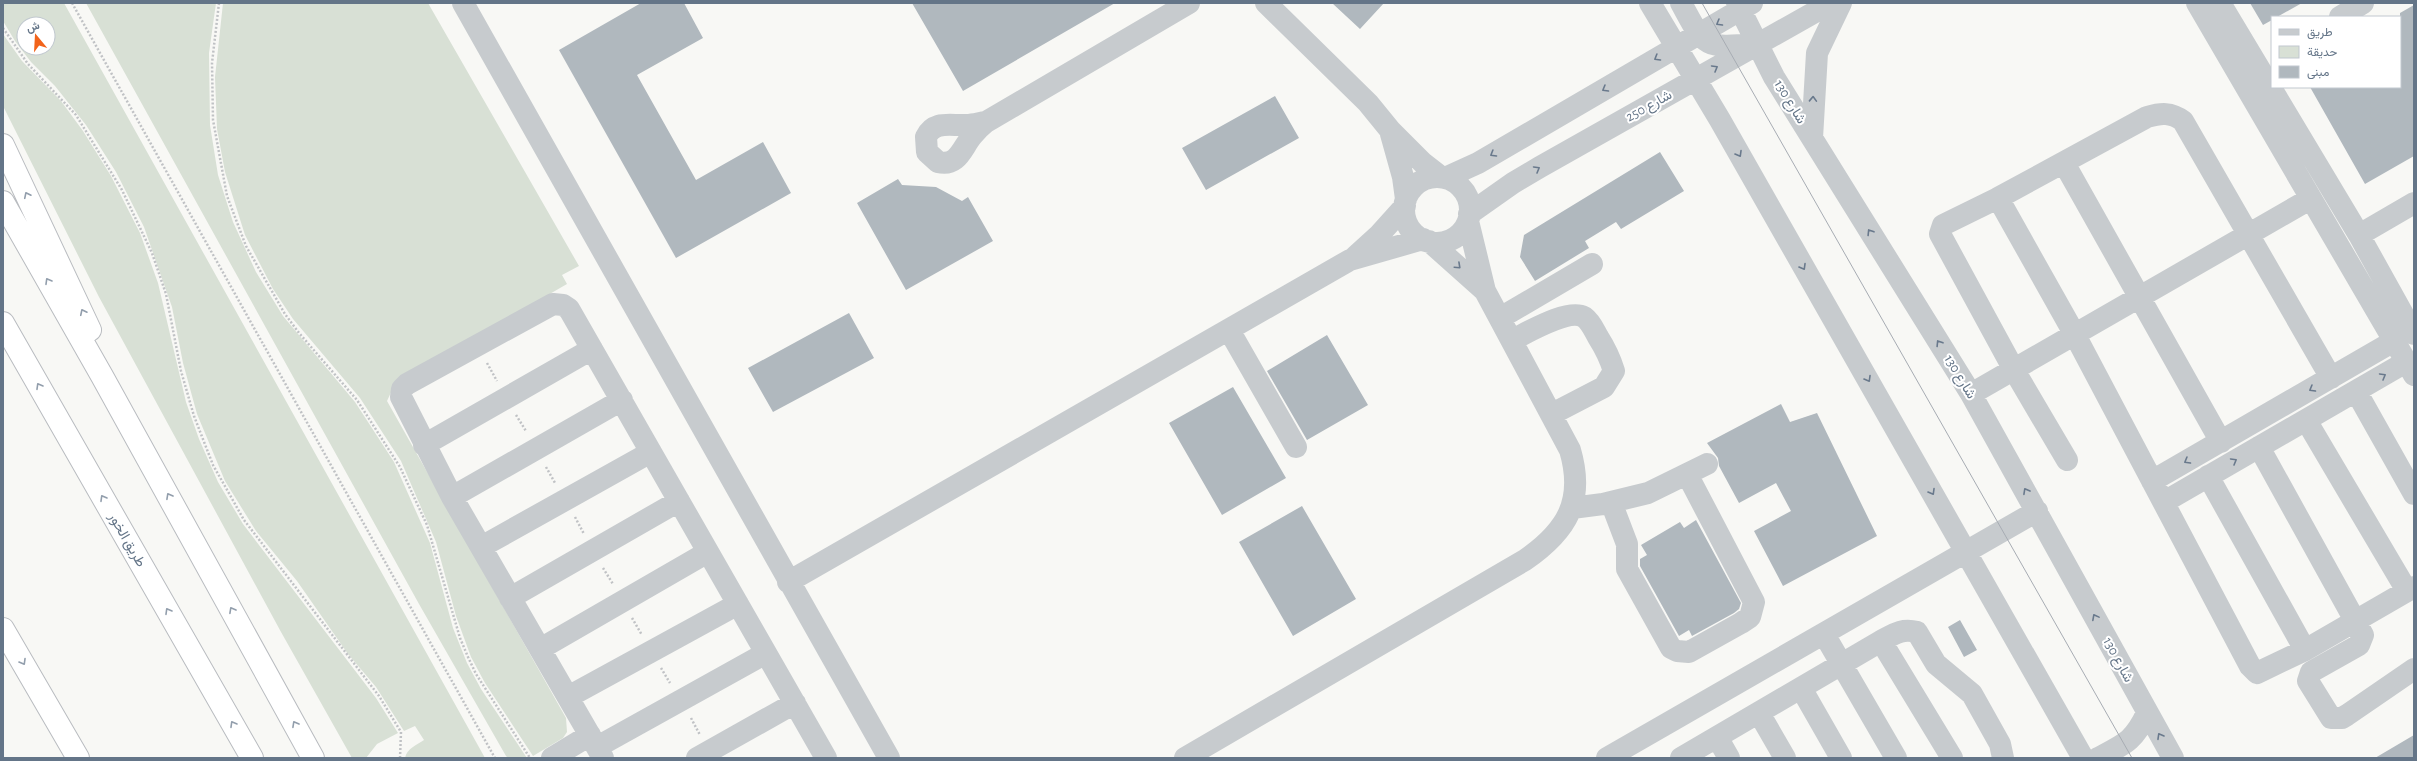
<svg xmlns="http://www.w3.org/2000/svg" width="2417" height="761" font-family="'Alegreya Sans',Vazirmatn,sans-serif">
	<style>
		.green { fill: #d8e0d5; fill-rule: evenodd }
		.building { fill: #b0b8be }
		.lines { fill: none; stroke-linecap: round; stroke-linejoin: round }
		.highway-casing { stroke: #b9bcc0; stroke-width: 24 }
		.path { stroke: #c0c2c5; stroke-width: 2.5; stroke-dasharray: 2 2; stroke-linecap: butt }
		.minor { stroke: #c7cbce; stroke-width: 22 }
		.highway { stroke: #fff; stroke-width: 22 }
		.tram { stroke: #a7acb3; stroke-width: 1 }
		.oneway { stroke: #69798c }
		.oneway2 { stroke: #929eac }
		.labels { text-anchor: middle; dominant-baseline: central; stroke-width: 4; stroke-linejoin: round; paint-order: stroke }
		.street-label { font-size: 14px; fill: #647588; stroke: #fff }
	</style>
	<rect width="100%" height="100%" fill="#f8f8f5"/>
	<path class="green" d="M3 3H64L485 758H405C407 748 417 745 424 740L415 726 404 731 376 687 348 654 297 581 256 531 225 481 197 414 183 363 172 307 144 227 116 172 86 125 55 86 31 62 15 41 3 21ZM24 24H48V48H24Z
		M86 3H216L209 53 210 125 218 175 233 222 256 272 283 316 355 402 394 462 430 543 453 628 467 663 481 689 527 758H508L506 756 419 604Z
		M223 3H428L579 266 562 275 567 284 400 380 393 388 387 401 566 718 567 732 563 738 533 756 485 683 471 657 456 616 436 542 401 461 360 398 293 319 273 289 245 235 225 172 217 129 215 77Z
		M3 34 22 61 61 101 83 131 111 176 140 233 158 283 186 402 199 439 218 482 243 524 376 698 398 733 377 744 366 758H352L281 632 99 297 3 106Z"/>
	<path class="building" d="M641 3H684L703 38 637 75 696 180 763 142 791 193 676 258 559 50Z
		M912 3H1115L963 91Z
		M1332 3H1384L1360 29Z
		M2250 3H2302L2277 17H2272V20L2263 25Z
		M2414 5V156L2365 184 2310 87H2400V13Z
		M1275 96 1299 138 1206 190 1182 148Z
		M1660 152 1684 191 1621 229 1616 222 1585 241 1589 248 1535 281 1520 257 1524 235Z
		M898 179 902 185 936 187 962 201 968 197 993 241 906 290 857 203Z
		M849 313 874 358 773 412 748 368Z
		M1327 335 1368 405 1307 440 1267 371Z
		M1233 387 1286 478 1222 515 1169 423Z
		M1781 404 1790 422 1817 413 1877 536 1783 586 1754 531 1791 511 1776 483 1739 503 1719 466 1718 458 1707 443Z
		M1302 506 1356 599 1293 636 1239 542Z
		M1696 520 1741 603 1739 609 1734 613 1692 636 1689 630 1679 636 1640 566V559L1647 555 1641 545 1680 522 1684 528Z
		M1960 620 1977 650 1964 657 1948 627Z
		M2414 735V758H2375Z"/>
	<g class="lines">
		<defs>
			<path id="highway" d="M3 145 90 330
				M3 202 102 376 313 758
				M3 323 252 758
				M3 629 78 758"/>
		</defs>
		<use href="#highway" class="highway-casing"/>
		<path class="path" d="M72 3 495 758
			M219 3 212 63 213 120 227 196 246 246 285 314 299 333 357 400 400 467 427 525 460 638 468 657 476 674 530 758
			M3 28 28 64 76 115 122 190 152 253 166 294 181 371 194 416 213 465 244 520 379 696 401 732 400 758
			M487 363 497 381
			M516 415 526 431
			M546 467 555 483
			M575 517 584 534
			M603 568 613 584
			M632 618 642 635
			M661 668 670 683
			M691 718 700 735"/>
		<path class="minor" d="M463 3 889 758
			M1266 3 1368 103 1390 130 1423 163 1441 177
			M1650 3 1720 120 2083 758
			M1681 3C1704 45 1702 49 1753 44
			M1737 3 1774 77 1971 394 2173 758
			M2197 3 2414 375
			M2220 3 2359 235 2414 334
			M2340 17 2363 3
			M986 122 1189 3
			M986 122C981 126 976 131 972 136 962 148 958 167 938 162L927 152 926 137C934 120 951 126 966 125 973 125 979 123 986 122Z
			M1391 134 1403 177 1406 199
			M1812 138 1817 53 1841 3
			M2064 163 2221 442
			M1404 210a33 33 0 1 1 66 0a33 33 0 1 1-66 0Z
			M1445 178 1478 163 1752 3
			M1998 198 1943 225 1940 234 2014 370 2067 460
			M1469 214 1513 183 1540 167 1831 3
			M2359 235 2414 203
			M1429 241 1484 290
			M1356 256 1378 236 1405 206
			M1500 318 1592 264
			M1229 330 1296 447
			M1512 340C1527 333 1568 308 1584 317 1591 322 1594 330 1598 337 1605 348 1610 358 1614 371L1604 387 1552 414
			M2331 378 2183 121C2171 112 2161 113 2147 117L1998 198 2075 335 2250 666 2257 673 2305 650 2414 587
			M2356 391 2414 494
			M1971 394 2310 199
			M2306 420 2407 591
			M424 445 592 349
			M2259 447 2363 635 2359 645 2311 672 2308 681 2331 718H2342L2347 715 2414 669
			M2208 476 2305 650
			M2152 481 2394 341
			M452 497 622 400
			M1611 502 1627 544V569L1671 648 1677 651 1689 652 1741 623 1750 617 1754 602 1687 474
			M2164 502 2406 362
			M1572 508 1603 504 1648 493 1707 464
			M481 547 651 452
			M788 582 1350 260 1423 239
			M510 598 679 501
			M1824 634 1896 758
			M1881 641 1952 758
			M540 649 708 552
			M1801 688 1841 758
			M568 697 738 604
			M1759 713 1785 758
			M1717 737 1729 758
			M597 747 766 653
			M552 758 590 735
			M603 758 452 497 401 397 402 389 407 384 553 304 563 305 569 309 826 758
			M697 758 795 703
			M1185 758 1525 560C1567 531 1585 501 1570 450L1485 291 1468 221
			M1607 758 2037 511
			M1681 758 1881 641C1894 634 1902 628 1917 632L1936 664 1972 694 2000 744 2003 758
			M2098 758C2125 744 2134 741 2147 713"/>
		<use href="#highway" class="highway"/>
		<path class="tram" d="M1702 3 2132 758"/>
	</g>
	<defs><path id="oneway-chevron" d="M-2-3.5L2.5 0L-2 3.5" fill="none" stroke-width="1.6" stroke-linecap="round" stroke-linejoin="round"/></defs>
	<g class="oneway">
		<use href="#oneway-chevron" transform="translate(1719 23) rotate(150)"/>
		<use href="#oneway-chevron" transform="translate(1657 58) rotate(149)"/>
		<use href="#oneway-chevron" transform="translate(1715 68) rotate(-30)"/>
		<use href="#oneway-chevron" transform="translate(1605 89) rotate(150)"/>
		<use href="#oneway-chevron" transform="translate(1813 99) rotate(-88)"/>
		<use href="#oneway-chevron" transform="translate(1493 154) rotate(149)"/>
		<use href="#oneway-chevron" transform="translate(1739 154) rotate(60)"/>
		<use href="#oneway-chevron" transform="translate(1537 169) rotate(-30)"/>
		<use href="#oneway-chevron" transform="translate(1870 232) rotate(-122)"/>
		<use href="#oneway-chevron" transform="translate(1458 266) rotate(43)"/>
		<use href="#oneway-chevron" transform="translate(1803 267) rotate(60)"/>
		<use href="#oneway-chevron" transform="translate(1939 343) rotate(-122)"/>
		<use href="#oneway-chevron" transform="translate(2383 376) rotate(-30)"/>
		<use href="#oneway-chevron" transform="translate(1868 379) rotate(60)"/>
		<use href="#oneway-chevron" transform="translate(2312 389) rotate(150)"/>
		<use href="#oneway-chevron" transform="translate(2187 461) rotate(150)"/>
		<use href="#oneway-chevron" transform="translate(2234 461) rotate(-30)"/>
		<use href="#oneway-chevron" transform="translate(2026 491) rotate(-119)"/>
		<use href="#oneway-chevron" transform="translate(1932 492) rotate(60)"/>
		<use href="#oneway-chevron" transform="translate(2095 617) rotate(-118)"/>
		<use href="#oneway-chevron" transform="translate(2160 736) rotate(-120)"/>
	</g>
	<g class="oneway2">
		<use href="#oneway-chevron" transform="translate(27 195) rotate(-116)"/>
		<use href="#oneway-chevron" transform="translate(48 281) rotate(-120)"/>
		<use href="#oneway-chevron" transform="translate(83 312) rotate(-116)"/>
		<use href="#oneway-chevron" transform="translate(39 386) rotate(-120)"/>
		<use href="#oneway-chevron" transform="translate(169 496) rotate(-119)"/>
		<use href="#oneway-chevron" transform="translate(103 498) rotate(-120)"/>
		<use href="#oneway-chevron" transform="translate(232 610) rotate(-119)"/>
		<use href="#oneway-chevron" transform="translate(168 611) rotate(-120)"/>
		<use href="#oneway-chevron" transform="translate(23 662) rotate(60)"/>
		<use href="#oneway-chevron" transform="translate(233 724) rotate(-120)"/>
		<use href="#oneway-chevron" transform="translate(295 724) rotate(-119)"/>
	</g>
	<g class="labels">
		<g class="street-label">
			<text transform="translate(1790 102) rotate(59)">شارع 130</text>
			<text transform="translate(1649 106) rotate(-29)">شارع 250</text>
			<text transform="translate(1960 377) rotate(59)">شارع 130</text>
			<text transform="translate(127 540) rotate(60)">طريق الخور</text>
			<text transform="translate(2118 660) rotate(62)">شارع 130</text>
		</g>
	</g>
	<rect width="2417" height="761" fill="none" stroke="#647588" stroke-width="8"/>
	<rect x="2271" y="16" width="130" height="72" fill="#ffffff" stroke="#c1c8cf"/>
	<rect x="2279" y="29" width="20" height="6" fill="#c7cbce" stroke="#c1c8cf"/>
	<text x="2307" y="36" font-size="12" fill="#647588">طريق</text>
	<rect x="2279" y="46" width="20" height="12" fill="#d8e0d5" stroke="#c1c8cf"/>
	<text x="2307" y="56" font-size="12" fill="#647588">حديقة</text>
	<rect x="2279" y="66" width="20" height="12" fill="#b0b8be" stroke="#c1c8cf"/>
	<text x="2307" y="76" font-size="12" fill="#647588">مبنى</text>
	<g transform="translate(36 36) rotate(342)"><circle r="19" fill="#ffffff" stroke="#c1c8cf"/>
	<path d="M0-3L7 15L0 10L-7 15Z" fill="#f2631a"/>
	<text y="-6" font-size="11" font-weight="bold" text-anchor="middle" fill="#647588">ش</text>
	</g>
</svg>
